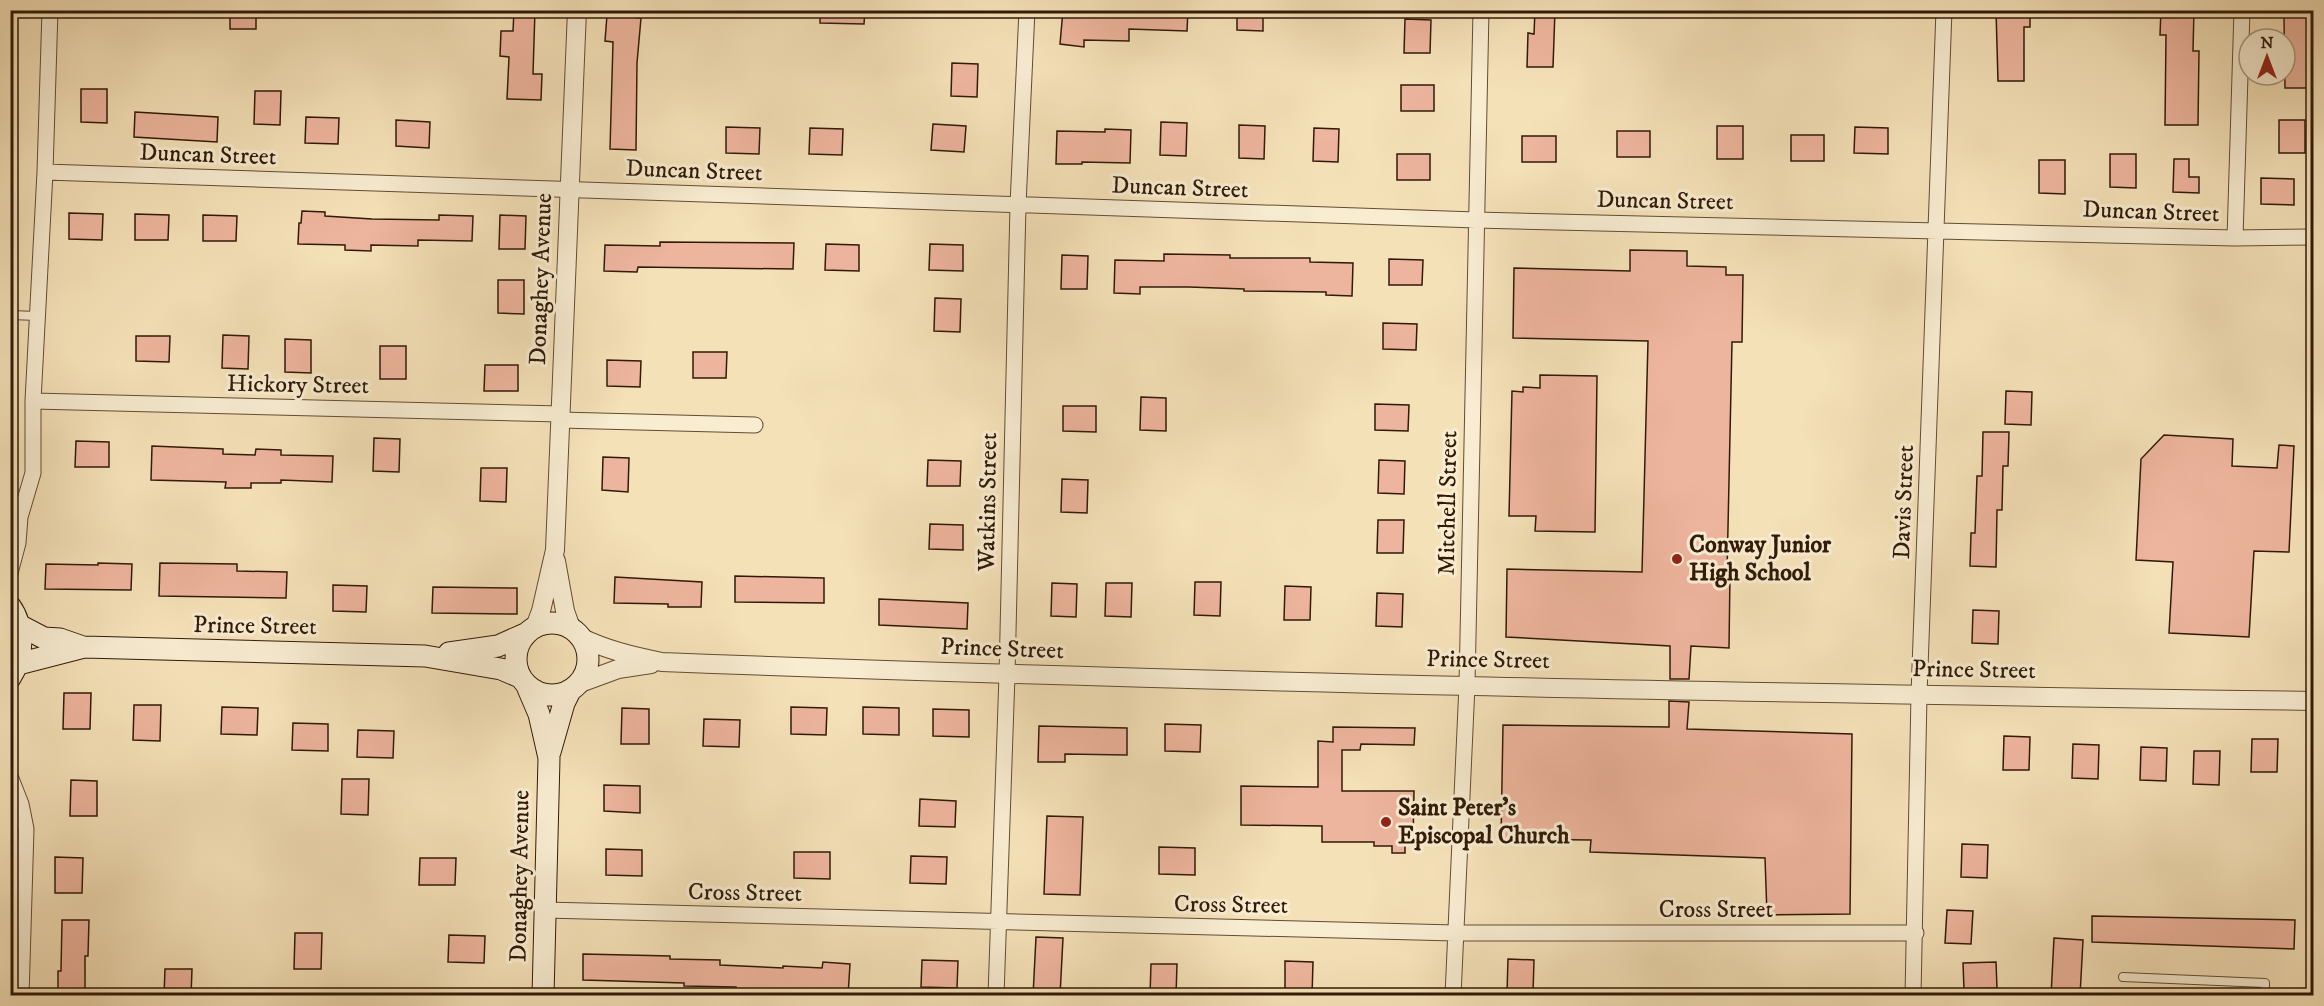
<svg xmlns="http://www.w3.org/2000/svg" width="2324" height="1006" font-family="'IM FELL DW Pica',serif">
	<style>
		.building { fill: #eeb59e; stroke: #311a07; stroke-width: 1.5 }
		.lines { fill: none; stroke-linecap: round; stroke-linejoin: round }
		.service-casing { stroke: #624c33; stroke-width: 10 }
		.minor-casing { stroke: #624c33; stroke-width: 17 }
		.tertiary-casing { stroke: #624c33; stroke-width: 20 }
		.secondary-casing { stroke: #311a07; stroke-width: 23 }
		.service { stroke: #f8ecd1; stroke-width: 8 }
		.minor { stroke: #f8ecd1; stroke-width: 15 }
		.tertiary { stroke: #f8ecd1; stroke-width: 18 }
		.secondary { stroke: #f8ecd1; stroke-width: 21 }
		.poi-dot { fill: #8f2418; stroke: #f8ecd1; stroke-width: 2 }
		.labels { text-anchor: middle; dominant-baseline: central; stroke-width: 6; stroke-linejoin: round; paint-order: stroke }
		.street-label { font-size: 24px; fill: #311a07; stroke: #f8ecd1 }
		.poi-label { font-size: 24px; font-weight: bold; fill: #311a07; stroke: #f8ecd1; text-anchor: start }
	</style>
	<rect width="100%" height="100%" fill="#f5e1b8"/>
	<filter id="stains"><feTurbulence type="fractalNoise" baseFrequency=".00333" numOctaves="4"/><feColorMatrix values="0 0 0 0 .2 0 0 0 0 .09 0 0 0 0 .02 0 0 0 .5 -.17"/></filter>
	<radialGradient id="worn" r=".72"><stop offset=".6" stop-color="#630" stop-opacity="0"/><stop offset="1" stop-color="#630" stop-opacity=".3"/></radialGradient>
	<path class="building" d="M230 10H256V29H230Z
		M514 10H535L533 74H542L541 100 507 99 509 57 500 56 501 31H513Z
		M820 10H865L864 24 820 23Z
		M1063 10H1188L1187 31 1129 29V41L1084 40V47L1060 44Z
		M1237 10H1263V31L1237 30Z
		M1535 10H1555L1553 67H1527L1528 33 1534 34Z
		M1996 10H2030V27H2024V81H1998Z
		M2161 10H2194L2193 51H2199L2198 125H2165L2166 35H2160Z
		M607 15 641 18 637 63 636 150 610 149 613 42 605 41Z
		M2284 17H2313V88H2285Z
		M1405 19 1431 20 1430 53H1404Z
		M952 63 978 64 977 97 951 96Z
		M1401 85H1434V111H1401Z
		M81 89H107V123L81 122Z
		M255 91H281L280 125 254 124Z
		M135 112 218 117 217 142 134 137Z
		M306 117 339 118 338 144 305 143Z
		M396 120 430 122 429 148 396 146Z
		M2279 120H2305V153H2279Z
		M1161 122 1187 123 1186 156 1160 155Z
		M933 124 966 126 964 152 931 150Z
		M1239 125 1265 126 1264 159 1239 158Z
		M1717 126H1743V159H1717Z
		M726 127 760 128 759 154 726 153Z
		M1855 127 1888 128V154L1854 153Z
		M810 128 843 129 842 155 809 154Z
		M1314 128 1339 129 1338 162 1313 161Z
		M1105 129 1131 130 1130 163 1082 162V164H1056L1057 131 1105 132Z
		M1617 131H1650V157H1617Z
		M1791 135H1824V161H1791Z
		M1522 136H1556V162H1522Z
		M1397 154H1430V180H1397Z
		M2110 154H2136V188L2110 187Z
		M2174 159H2189V177H2199V193L2173 192Z
		M2039 160H2065V194L2039 193Z
		M2261 178 2294 179V205L2261 204Z
		M302 211 325 212V216L372 219 439 220V215L473 216 472 241 418 240V246L371 245V251L345 250V245L298 244 299 223H301Z
		M69 213 103 214 102 240 69 239Z
		M135 214 169 215 168 240H135Z
		M203 215 237 216 236 241H203Z
		M500 215 526 216 525 249H499Z
		M660 242 794 243 793 269 638 267 637 272 604 271 605 245 660 246Z
		M826 244 859 245V271L825 270Z
		M930 244 963 245V271L929 270Z
		M1630 250 1687 251V266L1726 267V275H1743L1742 342H1732L1727 574H1730L1729 648 1691 646 1689 679H1670V646L1506 637 1507 569 1642 572 1648 341 1513 338 1514 268 1630 271Z
		M1164 254 1230 255V258H1310V262L1353 263 1352 296 1326 295V292L1244 291V289L1189 287H1140V294L1114 293 1115 260 1164 261Z
		M1062 255 1088 256 1087 289H1061Z
		M1389 259 1423 260 1422 285H1389Z
		M498 280H524V314L498 313Z
		M935 298 961 299 960 332 934 331Z
		M1383 323 1417 324 1416 350 1383 349Z
		M223 335 249 336 248 369 222 368Z
		M136 336H170L169 362 136 361Z
		M285 339 311 340V373L285 372Z
		M380 346H406V379H380Z
		M693 352H727L726 378H693Z
		M607 360 641 361 640 387 607 386Z
		M485 365H518V391H484Z
		M1540 375 1597 376 1595 532 1535 531 1536 516H1509L1512 391 1523 392V387L1540 388Z
		M2006 391 2032 392 2031 425 2005 424Z
		M1141 397 1166 398V431L1140 430Z
		M1375 404 1409 405 1408 431 1375 430Z
		M1063 406H1096V432L1063 431Z
		M1983 432H2009L2008 466H2003L2002 510H1997L1996 567 1970 566 1971 533H1975L1977 476H1982Z
		M2164 435 2233 439 2232 466 2277 468 2279 445 2294 446 2289 552 2254 551 2249 637 2169 633 2173 562 2136 560 2141 459Z
		M374 438 400 439 399 472 373 471Z
		M76 441 109 442V467H75Z
		M152 446 223 449V454L255 455 256 449 281 450V455L333 456 332 482 281 480V483H251V488H225L226 482 151 480Z
		M603 457 629 458 628 492 602 490Z
		M928 460 961 461 960 486H927Z
		M1379 460 1405 461 1404 494 1378 493Z
		M481 468H507L506 502 480 501Z
		M1062 479 1088 480 1087 513 1061 512Z
		M1378 520H1404L1403 553H1377Z
		M930 524 963 525V550L929 549Z
		M98 563 132 564 131 590 45 589 46 564 98 565Z
		M160 563 237 564V571L287 572 286 598 159 596Z
		M735 576 824 578V603L735 602Z
		M615 577 702 582 701 607H668V604L614 603Z
		M1195 582H1221L1220 616 1194 615Z
		M1052 583 1077 584 1076 617 1051 616Z
		M1106 583H1132L1131 617 1105 616Z
		M333 585 367 586 366 612 333 611Z
		M1285 586 1311 587 1310 620H1284Z
		M433 587 517 588V614L432 613Z
		M1377 593 1403 594 1402 627 1376 626Z
		M879 599 968 603 967 629 879 625Z
		M1973 610 1999 611 1998 644 1972 643Z
		M64 693H91L90 729H63Z
		M1669 701 1689 702 1687 729 1852 734 1850 914 1767 915 1765 858 1590 852 1591 840 1501 839 1503 725 1669 727Z
		M134 705H161L160 741 133 740Z
		M222 707 258 708 257 735 221 734Z
		M791 707 827 708 826 735 791 734Z
		M863 707 899 708V735L863 734Z
		M622 708 649 709V744H621Z
		M933 709 969 710V737L933 736Z
		M704 719 740 720 739 747 703 746Z
		M293 723 328 724V751L292 750Z
		M1165 724 1201 725 1200 752 1165 751Z
		M1039 726 1127 728V755L1065 754V762H1038Z
		M1333 727 1415 728 1414 745 1361 744 1360 750H1342V791H1414L1413 843H1405V853H1392V846H1374V842H1322V826L1241 825V786L1318 787V741L1333 742Z
		M358 730 394 731 393 758 357 757Z
		M2004 736 2030 737 2029 770H2003Z
		M2252 739H2278L2277 772H2251Z
		M2073 744 2099 745 2098 779 2072 778Z
		M2141 747 2167 748 2166 781 2140 780Z
		M2194 751H2220L2219 785 2193 784Z
		M342 779H369L368 815 341 814Z
		M71 780 97 781V816H70Z
		M604 785 640 786V813L604 811Z
		M920 799 956 801 955 827 919 826Z
		M1047 816 1083 817 1080 895 1044 894Z
		M1962 844 1988 845 1987 878 1961 877Z
		M1159 847 1195 848V875L1159 874Z
		M606 849 642 850V876L606 875Z
		M794 852H830V879L794 878Z
		M911 856 947 857 946 884 910 883Z
		M55 857 83 858 82 893H55Z
		M420 858H456L455 885H419Z
		M1947 910 1973 911 1971 944 1945 943Z
		M2092 916 2295 920 2294 949 2092 942Z
		M62 920H89L88 956H85V996H58V971H61Z
		M295 933H322L321 969H294Z
		M449 935 485 936 484 963 448 962Z
		M1036 937 1063 938 1060 996H1033Z
		M2054 938 2083 940 2080 996H2051Z
		M583 954 670 956V959L720 960V965L783 968V966L822 968 823 962 850 964 848 996H736V987L684 986V983L583 980Z
		M1508 959 1534 960 1533 993H1507Z
		M922 960 958 961 957 988 921 987Z
		M1285 961 1313 962 1312 996H1285Z
		M1996 962 1997 988 1964 989 1963 963Z
		M1151 964H1177L1176 996H1150Z
		M165 969H192L191 996H164Z"/>
	<g class="lines">
		<defs>
			<path id="service" d="M10 315 38 316
				M2123 977 2265 983V996"/>
			<path id="minor" d="M45 172 1476 220 2235 238 2314 237
				M2235 238 2242 10
				M33 401 561 414
				M560 420 755 425
				M10 573 18 543 20 517 33 473V401L45 172 50 10
				M10 776 21 804 26 829 21 996
				M545 910 1455 933H1916
				M996 996 1007 675 1018 205 1027 10
				M1453 996 1467 685 1481 10
				M1913 996 1919 695 1944 10"/>
			<path id="tertiary" d="M556 561 565 611 571 628
				M535 627 541 611 555 550 577 10
				M580 637C607 650 632 656 662 662 1212 683 1763 693 2314 701
				M580 683 618 669 651 664"/>
			<path id="secondary" d="M10 606C25 627 24 657 10 678
				M516 659a36 36 0 1 1 72 0a36 36 0 1 1-72 0Z
				M19 625 44 638 60 639 83 647
				M449 653 498 646 525 634
				M18 664 84 647 425 656 501 669 520 677
				M527 686 539 714 549 758 543 996
				M550 752 564 703 570 691"/>
		</defs>
		<use href="#service" class="service-casing"/>
		<use href="#minor" class="minor-casing"/>
		<use href="#tertiary" class="tertiary-casing"/>
		<use href="#secondary" class="secondary-casing"/>
		<use href="#service" class="service"/>
		<use href="#minor" class="minor"/>
		<use href="#tertiary" class="tertiary"/>
		<use href="#secondary" class="secondary"/>
	</g>
	<g class="poi-dot">
		<circle cx="1677" cy="559" r="6"/>
		<circle cx="1386" cy="822" r="6"/>
	</g>
	<g class="labels">
		<g class="street-label">
			<text transform="translate(208 155) rotate(2)">Duncan Street</text>
			<text transform="translate(694 171) rotate(2)">Duncan Street</text>
			<text transform="translate(1180 188) rotate(2)">Duncan Street</text>
			<text transform="translate(1665 201) rotate(1)">Duncan Street</text>
			<text transform="translate(2151 212) rotate(2)">Duncan Street</text>
			<text transform="translate(541 279) rotate(-88)">Donaghey Avenue</text>
			<text transform="translate(298 385) rotate(1)">Hickory Street</text>
			<text transform="translate(988 502) rotate(-89)">Watkins Street</text>
			<text transform="translate(1904 502) rotate(-88)">Davis Street</text>
			<text transform="translate(1448 503) rotate(-89)">Mitchell Street</text>
			<text transform="translate(255 626) rotate(1)">Prince Street</text>
			<text transform="translate(1002 649) rotate(2)">Prince Street</text>
			<text transform="translate(1488 660) rotate(1)">Prince Street</text>
			<text transform="translate(1974 670) rotate(1)">Prince Street</text>
			<text transform="translate(520 876) rotate(-89)">Donaghey Avenue</text>
			<text transform="translate(745 893) rotate(1)">Cross Street</text>
			<text transform="translate(1231 905) rotate(1)">Cross Street</text>
			<text x="1716" y="910">Cross Street</text>
		</g>
		<g class="poi-label">
			<text x="1689" y="545">Conway Junior<tspan x="1689" dy="28">High School</tspan></text>
			<text x="1398" y="808">Saint Peter's<tspan x="1398" dy="28">Episcopal Church</tspan></text>
		</g>
	</g>
	<rect width="2324" height="1006" fill="none" stroke="#f5e1b8" stroke-width="36"/>
	<rect x="12" y="12" width="2300" height="982" fill="none" stroke="#311a07" stroke-width="3"/>
	<rect x="18" y="18" width="2288" height="970" fill="none" stroke="#311a07" stroke-width="1.5"/>
	<g transform="translate(2267 57)"><circle r="28" fill="#f8ecd1" stroke="#a89880" stroke-width="1.5"/>
	<path d="M0-4.5L10 22L0 15L-10 22Z" fill="#8f2418"/>
	<text y="-9" font-size="16" font-weight="bold" text-anchor="middle" fill="#311a07">N</text>
	</g>
	<rect width="100%" height="100%" filter="url(#stains)"/>
	<rect width="100%" height="100%" fill="url(#worn)"/>
</svg>
